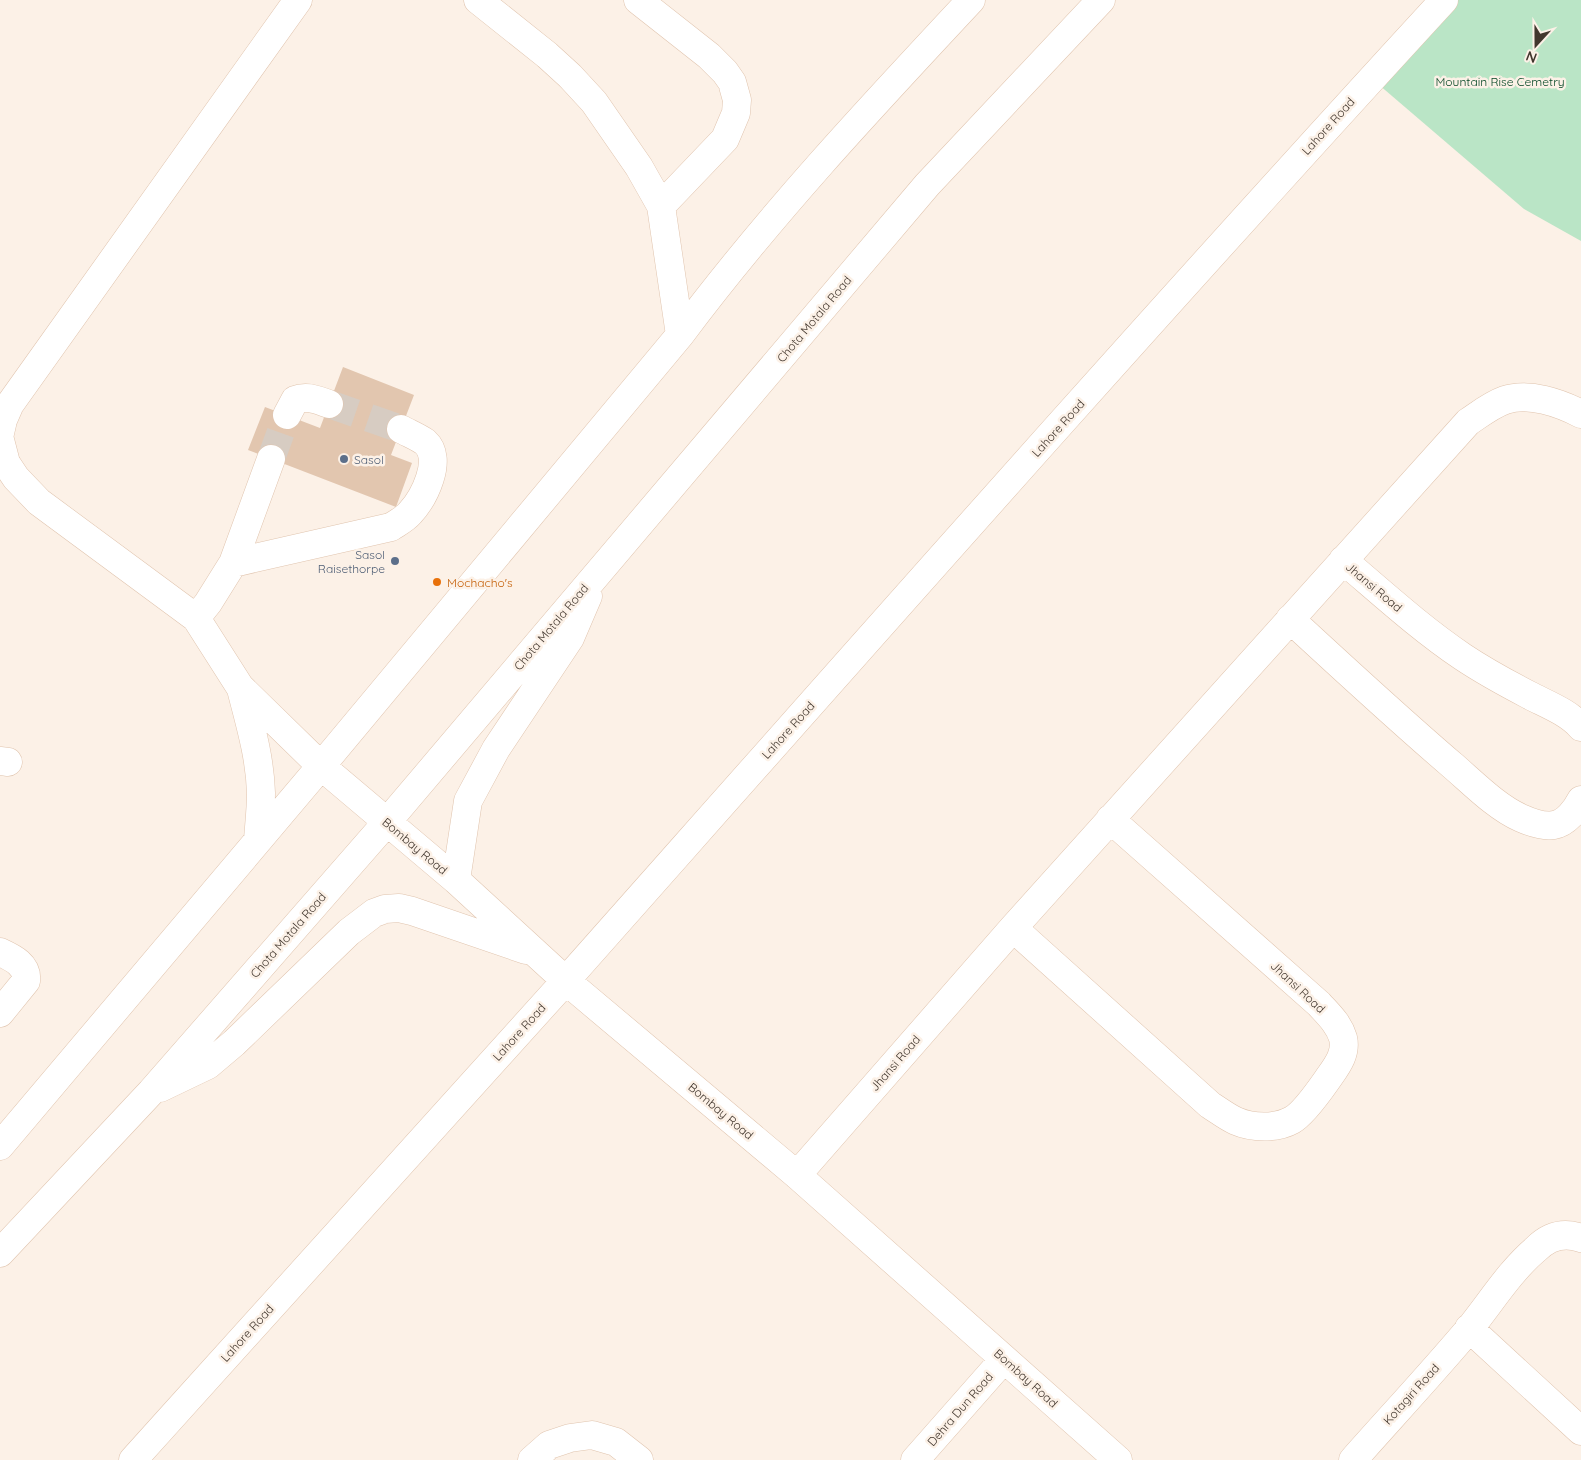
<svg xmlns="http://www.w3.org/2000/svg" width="1581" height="1460" font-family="Quicksand,sans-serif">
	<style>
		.green { fill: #bae5c6 }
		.building { fill: #e2c6af }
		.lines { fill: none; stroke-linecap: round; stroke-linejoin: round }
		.minor-tunnel { stroke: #d7ccc2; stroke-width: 28; stroke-dasharray: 28 14; stroke-linecap: butt }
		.minor-casing { stroke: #e0c4ae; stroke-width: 29 }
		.minor { stroke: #fff; stroke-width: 28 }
		.service-dot { fill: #5c6f8a; stroke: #fcf1e7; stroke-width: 2 }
		.food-dot { fill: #e8710a; stroke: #fcf1e7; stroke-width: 2 }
		.labels { text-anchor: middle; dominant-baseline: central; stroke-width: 5; stroke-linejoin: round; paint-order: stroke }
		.park-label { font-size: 12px; fill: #044624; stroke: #fcf1e7 }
		.street-label { font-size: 12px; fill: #42372e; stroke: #fcf1e7 }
		.service-label { font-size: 12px; fill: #4e5e75; stroke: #fcf1e7; text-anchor: start }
		.food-label { font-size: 12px; fill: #c56008; stroke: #fcf1e7; text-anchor: start }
	</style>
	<rect width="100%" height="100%" fill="#fcf1e7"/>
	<path class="green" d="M1453 0H1581V241L1524 209 1378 84Z"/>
	<path class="building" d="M343 367 414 395 391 455 412 463 396 507 248 450 265 407 320 428Z"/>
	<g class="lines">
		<path class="minor-tunnel" d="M329 404 401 429
			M271 459 287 415"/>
		<defs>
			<path id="minor" d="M478 0 547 55 570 76 594 102 639 167 661 206 680 335
				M638 0 709 56 725 72 732 82 737 100 736 113 725 139 661 206
				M287 415 295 400C307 395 317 400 329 404
				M0 433 3 420 10 404 298 0
				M0 440 6 463 16 478 39 502 196 618
				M271 459 233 563 208 603 196 618 240 687 321 766 456 880 565 980 797 1175 1118 1460
				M1343 560C1382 593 1420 628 1463 657 1484 671 1506 683 1529 695 1546 704 1568 712 1581 727
				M233 563 391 527C397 523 405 519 410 513 424 498 444 459 425 442 418 437 408 433 401 429
				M1290 619C1343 668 1396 717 1452 765 1472 782 1496 807 1521 818 1530 822 1544 827 1554 825 1566 823 1576 810 1581 800
				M241 689C250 724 260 757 261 793 261 809 259 825 258 840
				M0 761 8 762
				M456 880 468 801 496 749 570 638 588 596
				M1013 928 1210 1105C1218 1110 1227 1117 1236 1121 1252 1128 1276 1129 1292 1120 1303 1114 1320 1090 1327 1080 1336 1067 1347 1054 1343 1038 1339 1024 1328 1014 1319 1004L1110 819
				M0 952C13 958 28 965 26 981L0 1013
				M160 1088 208 1065 234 1043 349 932 374 913 385 909 399 908 412 911 526 950
				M0 1146 321 766 680 335C769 216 870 108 971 0
				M797 1175 1013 928 1468 422C1480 414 1491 405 1505 400 1529 392 1560 403 1581 414
				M0 1253 151 1092 387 822 927 185 1101 0
				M1469 1328 1581 1431
				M133 1460C278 1299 424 1139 569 977 859 650 1148 322 1444 0
				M532 1460 549 1445 570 1438 592 1435 616 1442 639 1460
				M915 1460 1004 1359
				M1353 1460C1392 1416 1432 1373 1470 1328 1491 1302 1510 1271 1536 1249 1549 1236 1564 1232 1581 1238"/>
		</defs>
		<use href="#minor" class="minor-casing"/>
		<use href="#minor" class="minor"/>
	</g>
	<g class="service-dot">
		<circle cx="344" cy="459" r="5"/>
		<circle cx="395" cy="561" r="5"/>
	</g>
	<circle class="food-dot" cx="437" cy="582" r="5"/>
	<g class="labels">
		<g class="park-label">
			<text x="1500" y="81">Mountain Rise Cemetry</text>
		</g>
		<g class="street-label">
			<text transform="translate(1328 126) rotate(-48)">Lahore Road</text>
			<text transform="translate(814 319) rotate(-50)">Chota Motala Road</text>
			<text transform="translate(1058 428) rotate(-48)">Lahore Road</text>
			<text transform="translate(1374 587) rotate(40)">Jhansi Road</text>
			<text transform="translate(551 627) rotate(-50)">Chota Motala Road</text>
			<text transform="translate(788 730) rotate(-48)">Lahore Road</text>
			<text transform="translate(415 846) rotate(40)">Bombay Road</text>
			<text transform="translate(288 935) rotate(-49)">Chota Motala Road</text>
			<text transform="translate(1298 987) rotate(43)">Jhansi Road</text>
			<text transform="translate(519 1032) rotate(-48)">Lahore Road</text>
			<text transform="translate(895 1063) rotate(-49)">Jhansi Road</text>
			<text transform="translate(721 1111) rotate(40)">Bombay Road</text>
			<text transform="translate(247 1333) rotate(-48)">Lahore Road</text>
			<text transform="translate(1026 1378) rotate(42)">Bombay Road</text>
			<text transform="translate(1411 1394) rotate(-48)">Kotagiri Road</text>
			<text transform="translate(960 1409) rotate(-49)">Dehra Dun Road</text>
		</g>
		<g class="service-label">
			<text x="354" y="459">Sasol</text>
			<text x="385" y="554" text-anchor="end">Sasol<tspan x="385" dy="14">Raisethorpe</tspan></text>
		</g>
		<g class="food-label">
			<text x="447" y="582">Mochacho's</text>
		</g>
	</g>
	<g transform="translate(1536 45) rotate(201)" stroke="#fcf1e7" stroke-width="4" paint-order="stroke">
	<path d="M0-4L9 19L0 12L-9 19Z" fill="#42372e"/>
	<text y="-8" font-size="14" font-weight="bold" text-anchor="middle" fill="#42372e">N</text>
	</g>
</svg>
